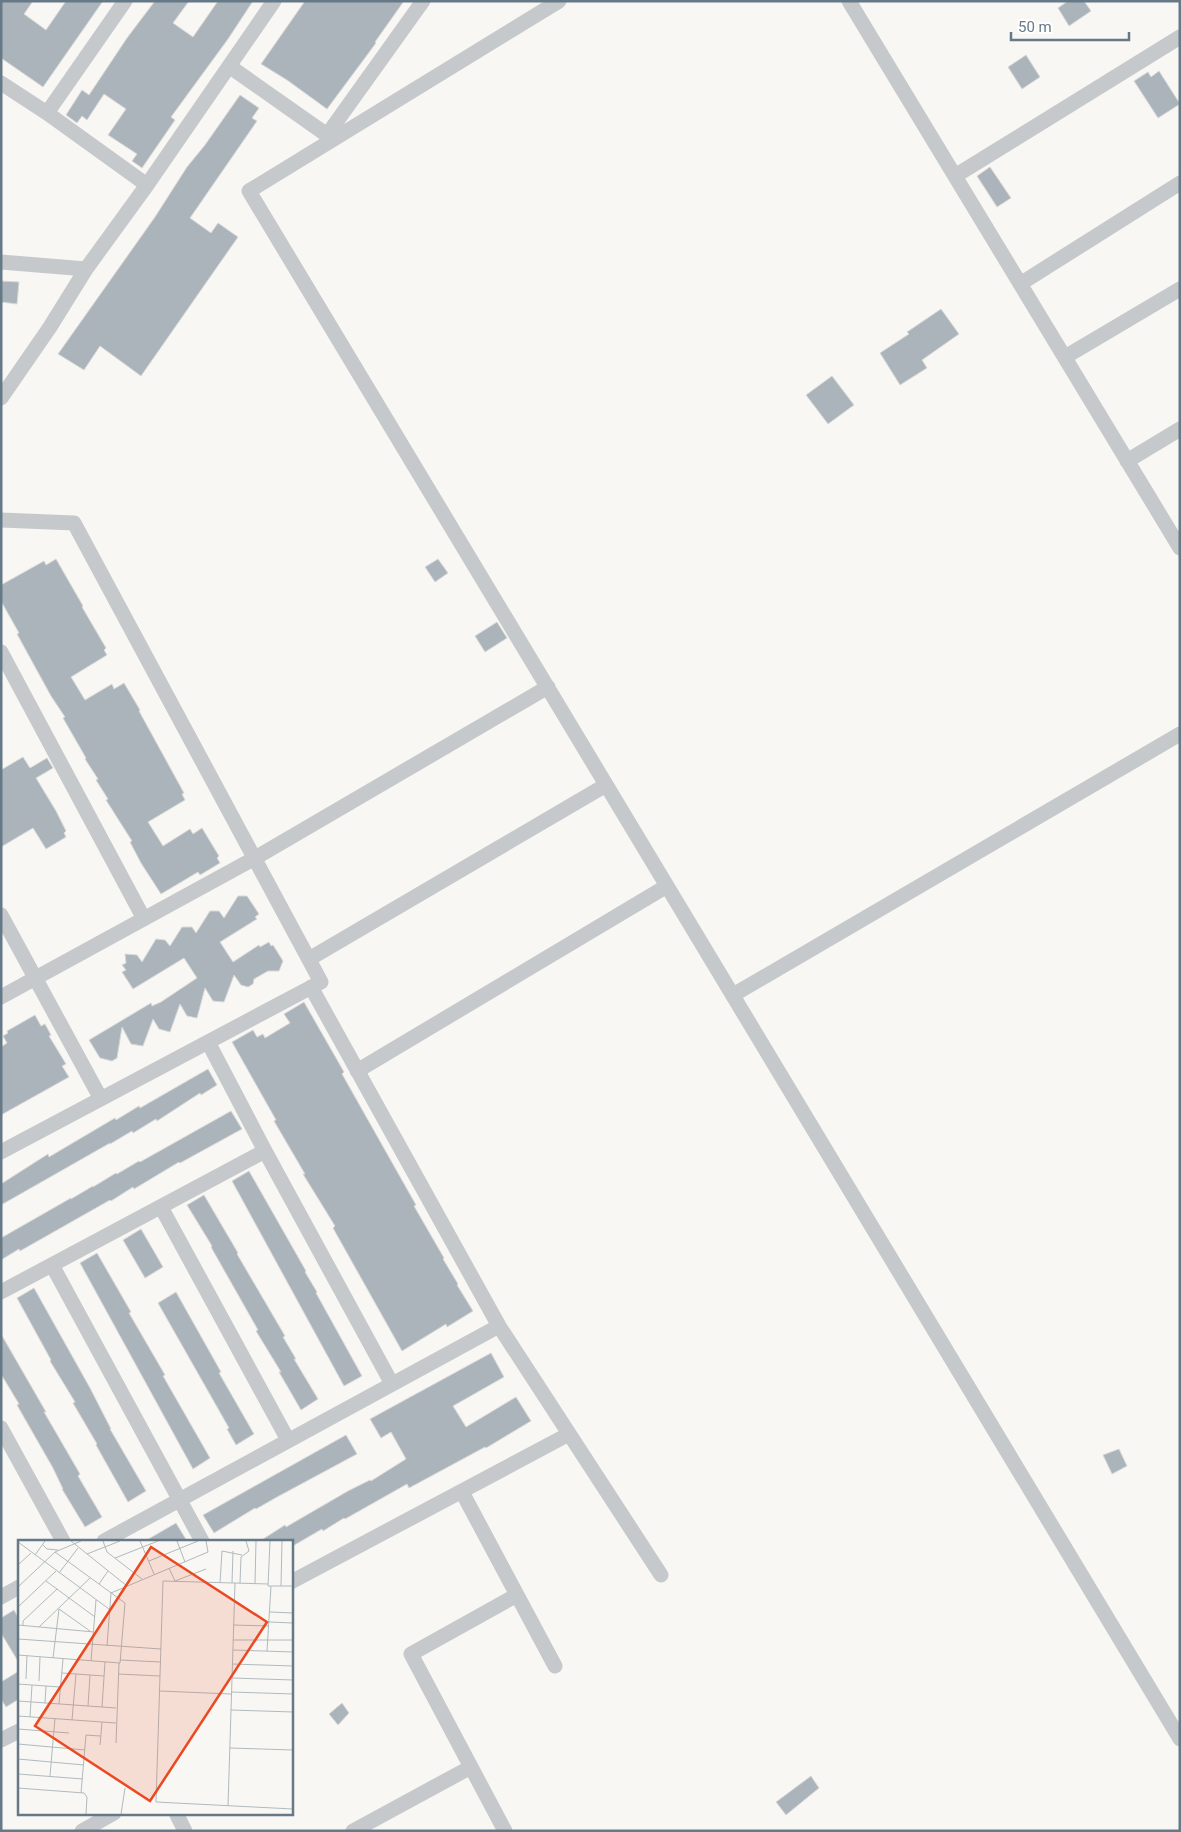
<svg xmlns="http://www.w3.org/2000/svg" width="1181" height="1832" font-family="Roboto,sans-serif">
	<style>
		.building { fill: #abb4ba; stroke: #d9d9d7 }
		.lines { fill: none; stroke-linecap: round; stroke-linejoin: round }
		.minor { stroke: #c5c9cc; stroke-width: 15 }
		.inset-road { fill: none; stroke: #b0babe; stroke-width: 1 }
		.view { fill: #ea4922; fill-opacity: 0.15; stroke: #ea4922; stroke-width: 2.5 }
		.inset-edge { fill: none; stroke: #657987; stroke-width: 2.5 }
	</style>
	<rect width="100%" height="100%" fill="#f8f7f4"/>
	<path class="building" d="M1 1H33L24 14 46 30 66 1H103L43 87 1 58Z
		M155 1H189L173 23 193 37 218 1H253L228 39 171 117 175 120 142 168 132 161 137 154 108 135 126 109 104 94 87 120 82 116 77 123 66 115 82 90 89 95 127 38Z
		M305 1H404L375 42 376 43 327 109 287 80 261 64Z
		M1068 1H1084L1091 11 1069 26 1058 8Z
		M1026 55 1040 77 1022 89 1008 67Z
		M1159 71 1180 104 1158 118 1134 81 1148 72 1151 77Z
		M240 95 259 108 252 118 257 121 190 218 211 233 218 223 238 237 141 376 100 346 84 370 58 354 155 217 187 167 205 145Z
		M990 167 1011 198 997 207 977 176Z
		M1 281 19 282 17 304 1 302Z
		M941 309 959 334 922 360 927 368 900 385 880 353 909 334 907 332Z
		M832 376 854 405 828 424 806 395Z
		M56 559 83 606 82 607 106 648 104 650 107 655 71 677 85 700 112 684 114 689 124 683 140 710 139 711 184 793 182 794 185 800 148 822 163 846 190 829 193 834 202 828 219 856 217 858 220 863 200 875 198 872 161 894 141 863 130 842 132 841 106 800 108 799 96 780 98 779 85 759 86 758 63 718 65 717 51 696 17 634 19 633 1 601V585L44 561 46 565Z
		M438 559 448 573 435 582 425 567Z
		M497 622 507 638 485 652 475 636Z
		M23 757 30 768 47 758 53 768 36 778 56 811 66 831 64 833 66 837 46 849 33 828 1 847V770Z
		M238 896H247L259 914 255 917 257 919 220 942 233 962 259 945 260 947 269 942 271 946 273 945 283 961 279 971H268L254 979 253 984 248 987 241 985 234 975 224 1002 213 1001 205 988 197 1018 187 1016 180 1004 170 1032 159 1029 153 1019 143 1046 131 1044 122 1027 117 1058 112 1061 100 1058 89 1040 151 1003 152 1006 161 1002 197 978 184 958 133 989 122 972 126 970 122 965 126 963 125 954 137 955 142 962 156 939 165 940 170 946 182 927H192L196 933 210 911H219L224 918Z
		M304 1002 344 1072 342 1074 416 1205 414 1206 444 1258 443 1259 458 1284 457 1285 473 1311 447 1327 446 1324 402 1351 333 1228 335 1226 303 1174H305L274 1121 276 1120 232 1042 253 1030 257 1037 263 1034 265 1038 290 1023 284 1014Z
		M35 1015 41 1026 45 1024 51 1035 49 1036 66 1064 62 1066 69 1077 1 1115V1047L7 1043 3 1036 8 1033 7 1031Z
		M208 1069 217 1085 201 1095 200 1093 157 1121 156 1119 133 1133 132 1131 110 1144V1143L1 1205V1184L48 1154 49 1157 115 1118 116 1120 139 1106 140 1108Z
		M231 1111 242 1129 180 1163 179 1162 134 1189 133 1187 111 1201 110 1200 20 1251 19 1249 1 1260V1238L71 1198V1199L93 1186V1187L116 1173 117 1174 139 1161 140 1162Z
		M249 1171 306 1271 305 1272 317 1292 316 1293 362 1376 344 1386 232 1181Z
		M204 1195 238 1253 237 1254 285 1336 283 1337 296 1359H294L318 1399 301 1410 279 1372H281L256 1331 258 1330 211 1247 212 1246 187 1205Z
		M141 1229 163 1267 145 1278 123 1240Z
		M97 1253 131 1312 129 1313 165 1375 163 1376 210 1458 193 1469 80 1263Z
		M34 1288 90 1388 111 1429H110L146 1491 128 1502 96 1445 97 1444 73 1403 75 1402 50 1361 51 1360 17 1298Z
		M176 1292 221 1372 219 1373 254 1434 236 1445 227 1429 229 1428 158 1303Z
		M1 1334 46 1412H44L80 1474 78 1476 102 1517 85 1527 62 1489H63L53 1468 17 1405 19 1404 1 1374Z
		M491 1353 504 1377 453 1406 466 1427 516 1397 531 1421 486 1448 485 1447 409 1488 407 1484 345 1519 344 1518 323 1531 322 1529 291 1547V1541H260L285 1525 286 1527 348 1491 370 1480 371 1481 406 1459 391 1432 381 1438 370 1419Z
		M346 1435 357 1454 277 1497 256 1509 255 1508 214 1533 203 1515Z
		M1119 1449 1127 1466 1112 1474 1103 1455Z
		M176 1523 187 1541H145Z
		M14 1610 19 1619V1663L1 1633V1618Z
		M19 1671V1699L6 1707 1 1699V1682Z
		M342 1703 349 1713 338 1725 329 1714Z
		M811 1776 819 1788 786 1815 776 1802Z"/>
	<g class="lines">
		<path class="minor" d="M559 1 249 191 1180 1739
			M849 1 1180 548
			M229 66 327 135 423 1
			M1 83 47 113 147 185
			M47 113 125 1
			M955 176 1180 37
			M1 262 86 269
			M1020 284 1180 183
			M1065 357 1180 289
			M1 398 50 327 86 269 147 185 274 1
			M1127 461 1180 429
			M1 520 74 523 321 982 1 1152
			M1 652 144 919
			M1 915 101 1099
			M309 959 606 785
			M311 987 499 1326 661 1575
			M733 995 1180 734
			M1 997 255 858 548 687
			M208 1042 265 1151 392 1384
			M357 1071 667 886
			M161 1207 288 1440
			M52 1265 202 1541
			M1 1292 265 1151
			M1 1428 63 1541
			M462 1492 555 1666
			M104 1541 499 1326
			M291 1582 569 1434
			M1 1597 19 1587
			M1 1740 19 1731
			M176 1813 185 1831
			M82 1831 114 1813
			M353 1831 471 1767
			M505 1831 411 1654 517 1595"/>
	</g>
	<g transform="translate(18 1540)">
		<rect width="275" height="275" fill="#f8f7f4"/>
		<path class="inset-road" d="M53 1 109 46M85 1 89 12 124 39M122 1 136 34M159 1 167 22M252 1 250 46H275M0 2 91 69M25 5 29 9 40 10M69 14 102 1M17 15 27 1M97 18 140 1M131 21 180 1M0 25 13 13M151 28 157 41 188 29M41 33 60 8M28 41 77 77M202 43 204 11 224 15M214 43 215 11M222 43 223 17 231 11 228 1M81 44 90 31M237 44 238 1M250 44 145 41 138 262 275 269M263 46 264 1M0 47 37 12 63 1M0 67 38 31M41 69 72 91M252 72 275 73M251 82 275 83M0 85 76 92M215 85 251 86M5 86V81L39 49M21 87 72 38M0 99 143 109M215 100H275M89 106 93 53 190 12 188 1M215 110 275 112M249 111 253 46M0 115 102 123 107 63 37 12M35 118 41 69M102 120 143 122M73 121 78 60M214 124 275 126M44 133 86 136M100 134 142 136M214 138 275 140M8 139 9 115M21 141 22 117M0 144 42 147M142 151 213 154M213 152 275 154M0 161 98 168M27 163 28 146M41 164 45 119M70 166 72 135M84 167 87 122M213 170 275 172M0 176 98 183M12 177 14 145M54 180 58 134M0 189 51 193M98 203 101 123M0 204 67 210M82 205 84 182M212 208 275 210M0 219 66 225M0 234 65 239M32 236 37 178M0 248 66 253 69 257 68 274M63 253 68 195 82 196M210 266 217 43M103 274 107 248"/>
		<path class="view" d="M133 7 249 82 132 261 17 186Z"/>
		<rect width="275" height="275" class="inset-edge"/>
	</g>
	<rect width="1181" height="1832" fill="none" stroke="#657987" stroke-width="5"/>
	<path d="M1011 32v8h118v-8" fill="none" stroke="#657987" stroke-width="2.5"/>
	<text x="1018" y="32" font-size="15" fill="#657987" stroke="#ffffff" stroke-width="4" paint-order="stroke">50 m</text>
</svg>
